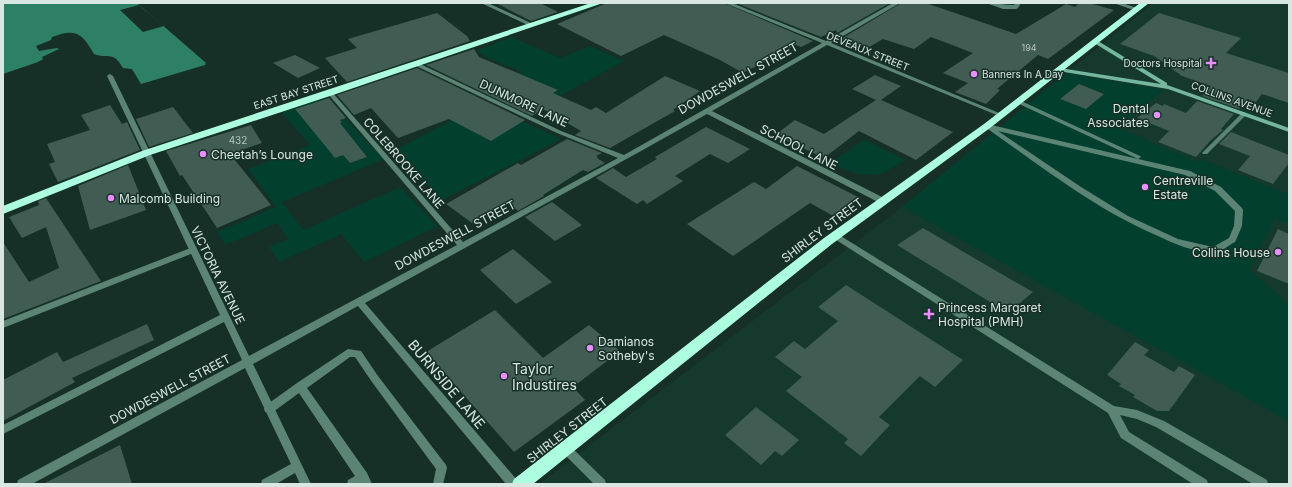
<svg xmlns="http://www.w3.org/2000/svg" width="1292" height="487" font-family="Inter,sans-serif">
	<style>
		.built { fill: #15392d }
		.green { fill: #023f2f }
		.water { fill: #2d7f66 }
		.pier { fill: #163027 }
		.building { fill: #415c52 }
		.lines { fill: none; stroke-linecap: round; stroke-linejoin: round }
		.lane { fill: #5c8475; fill-rule: evenodd }
		.street { fill: #5c8475; fill-rule: evenodd }
		.secondary { fill: #75b69f; fill-rule: evenodd }
		.highway { fill: #adfddf; fill-rule: evenodd }
		.poi-dot { fill: #e88eff; stroke: #163027; stroke-width: 1.5 }
		.labels { text-anchor: middle; dominant-baseline: central; stroke-width: 3; stroke-linejoin: round; paint-order: stroke }
		.far-number-label { font-size: 9px; fill: #b2c4bd }
		.far-street-label { font-size: 10px; fill: #d8e7e1; stroke: #163027 }
		.far-poi-label { font-size: 10px; fill: #d8e7e1; stroke: #163027; text-anchor: end }
		.number-label { font-size: 10px; fill: #b2c4bd }
		.street-label { font-size: 12px; fill: #d8e7e1; stroke: #163027 }
		.poi-label { font-size: 12px; fill: #d8e7e1; stroke: #163027; text-anchor: start }
		.near-poi-label { font-size: 14px; fill: #d8e7e1; stroke: #163027; text-anchor: start }
		.near-street-label { font-size: 14px; fill: #d8e7e1; stroke: #163027 }
	</style>
	<rect width="100%" height="100%" fill="#163027"/>
	<polygon class="built" points="1153,3 1289,3 1289,484 539,484 902,207"/>
	<g class="green">
		<polygon points="511,37 560,58 590,46 624,61 537,108 493,90 522,72 484,56 478,50"/>
		<polygon points="1066,73 1163,90 1118,128 1199,162 1202,159 1289,195 1289,224 1275,219 1249,270 1289,304 1289,421 902,207"/>
		<polygon points="325,98 384,159 282,202 303,230 400,187 438,226 364,262 341,234 279,262 269,247 288,239 277,223 225,245 217,232 276,207 248,169 310,145 281,112"/>
		<polygon points="483,103 561,139 442,200 394,151"/>
		<polygon points="864,140 906,160 879,175 857,174 830,163"/>
	</g>
	<path class="water" d="M3,3h134l69,60 -1,2 -64,19 -9,-15 -9,-1c-11,-18 -12,-8 -29,-14 -12,-21 -18,-26 -42,-17l-1,3 -15,6 3,5 18,-3 2,1 -17,8 1,2 -5,3 -35,12z"/>
	<polygon class="pier" points="139,5 164,26 143,32 120,10"/>
	<g class="building">
		<polygon points="496,3 540,3 558,12 531,21"/>
		<polygon points="607,3 724,3 813,41 801,47 796,45 743,73 720,60 664,35 621,56 557,24"/>
		<polygon points="736,3 890,3 837,33 836,30 821,37"/>
		<polygon points="901,3 926,3 1016,34 1066,4 1075,7 1079,3 1089,3 1114,10 1048,59 1038,55 997,89 1000,90 986,104 955,92 968,83 943,73 973,53 931,37 914,49 883,39 869,47 863,45 855,49 843,45 841,39"/>
		<polygon points="437,13 467,36 470,41 347,82 325,58 357,48 348,39"/>
		<polygon points="1159,13 1241,38 1226,53 1289,73 1289,103 1262,94 1256,102 1247,99 1239,109 1202,96 1211,86 1182,76 1154,56 1120,44"/>
		<polygon points="474,49 479,57 558,90 553,93 591,110 596,107 606,113 665,76 700,91 673,110 675,111 610,148 575,135 581,131 543,109 532,116 426,65"/>
		<polygon points="295,55 320,68 298,78 273,63"/>
		<polygon points="417,68 525,120 491,141 449,119 398,138 371,108 354,115 337,95"/>
		<polygon points="875,75 901,86 881,100 953,132 916,160 859,131 824,158 775,135 795,120 824,134 876,100 852,89"/>
		<polygon points="1079,84 1104,94 1086,109 1060,99"/>
		<polygon points="329,98 346,118 340,120 342,122 340,123 367,157 350,163 343,155 335,158 295,109"/>
		<polygon points="1197,101 1234,114 1221,129 1223,130 1210,141 1196,157 1158,142 1169,131 1137,118 1156,103 1163,106 1164,104 1186,113"/>
		<polygon points="110,105 122,124 127,122 140,150 58,182 49,164 55,162 47,144 90,130 81,115"/>
		<polygon points="173,107 193,133 149,147 136,119"/>
		<polygon points="251,125 262,143 230,154 271,205 217,228 182,175 180,176 166,151"/>
		<polygon points="706,127 750,149 728,163 710,154 675,176 683,181 647,204 643,200 637,204 596,178 613,168 626,177 657,159 655,157"/>
		<polygon points="1231,132 1289,155 1289,163 1273,184 1238,170 1250,156 1219,144"/>
		<polygon points="567,139 602,153 596,156 598,157 597,158 605,163 588,172 583,170 543,195 544,196 518,211 508,202 472,223 446,204 518,163 521,165"/>
		<polygon points="128,165 146,210 90,230 78,186"/>
		<polygon points="797,166 858,197 835,217 810,203 733,256 687,224 754,182 766,189"/>
		<polygon points="46,198 101,281 3,319 3,242 29,282 59,268 46,227 22,238 9,217 39,205 38,201"/>
		<polygon points="552,202 582,225 555,241 525,217"/>
		<polygon points="923,228 986,265 1033,292 1008,313 897,245"/>
		<polygon points="1278,229 1289,234 1289,284 1257,271"/>
		<polygon points="513,249 552,282 516,304 480,270"/>
		<polygon points="846,285 963,360 935,387 920,376 879,417 890,425 861,456 844,443 848,439 786,391 802,377 775,357 794,341 805,349 838,321 818,307"/>
		<polygon points="495,310 543,358 589,325 620,351 573,387 585,400 514,452 426,352"/>
		<polygon points="147,324 154,340 72,378 75,382 3,421 3,380 57,352 63,362"/>
		<polygon points="1135,342 1149,350 1144,355 1174,372 1179,366 1195,375 1169,411 1157,411 1133,397 1135,395 1119,386 1121,384 1107,375"/>
		<polygon points="756,407 799,440 782,456 775,451 761,465 725,435"/>
		<polygon points="120,445 132,484 43,484"/>
	</g>
	<g class="lines">
		<g class="lane">
			<polygon points="481,3 488,3 535,25 530,26"/>
			<path d="M986,3c10,0 19,2 28,2l1,-2h6l-3,5 -2,1h-13z"/>
			<polygon points="1019,100 1140,156 1141,157 1138,159 1136,158 1017,103 1016,102"/>
			<polygon points="1244,112 1246,113 1246,115 1207,154 1203,154 1202,153 1242,113"/>
			<path d="M987,124l203,47 31,16 21,21 1,2 -1,16 -6,14 -1,2c-6,3 -15,11 -22,11 -19,-1 -38,-9 -55,-17 -63,-27 -117,-70 -173,-109l-1,-1zM998,131l187,44 30,16 20,20 -1,15 -5,12 -16,9 -35,-8 -50,-23 -47,-29z"/>
			<polygon points="836,233 1114,406 1137,410 1164,421 1267,480 1268,484 1253,484 1156,427 1137,419 1120,415 1129,432 1207,480 1208,484 1193,484 1121,438 1108,413 833,238 832,236 833,234"/>
			<polygon points="193,247 196,248 197,250 196,252 3,328 3,321"/>
			<polygon points="348,349 361,351 378,376 446,465 447,468 443,484 433,484 436,469 372,382 355,357 350,357 307,388 367,473 372,484 347,484 348,480 355,476 299,393 273,412 269,413 265,412 264,409 265,406 297,383"/>
			<polygon points="565,443 569,445 605,480 606,484 594,484 561,451 560,448 561,445"/>
		</g>
		<g class="street">
			<polygon points="725,3 732,3 826,41 893,3 900,3 831,43 1004,115 1001,117 999,116 827,45 712,111 886,199 887,201 886,203 880,203 707,114 641,151 365,303 517,480 518,484 506,484 358,306 253,364 311,484 300,484 295,473 276,484 261,484 262,480 291,464 245,368 32,484 17,484 18,480 242,360 224,322 3,434 3,425 220,315 107,76 108,75 110,74 113,76 249,356 457,245 328,94 328,92 332,92 463,242 618,158 557,133 414,65 414,63 418,63 561,131 624,155 822,43"/>
			<polygon points="1113,3 1122,3 1140,9 1137,11"/>
		</g>
		<polygon class="secondary" points="1094,41 1098,41 1167,83 1167,85 1289,128 1289,132 1168,89 1058,71 1058,69 1060,68 1161,84 1094,43"/>
		<g class="highway">
			<polygon points="591,3 603,3 333,95 150,155 3,214 3,206 142,151"/>
			<polygon points="1140,3 1149,3 990,128 832,244 533,484 512,484 514,479 824,238 984,124"/>
		</g>
	</g>
	<g class="poi-dot">
		<path d="M1209 57h4v4h4v4h-4v4h-4v-4h-4v-4h4z"/>
		<circle cx="974" cy="74" r="4"/>
		<circle cx="1157" cy="115" r="4"/>
		<circle cx="203" cy="154" r="4"/>
		<circle cx="1145" cy="187" r="4"/>
		<circle cx="111" cy="198" r="4"/>
		<circle cx="1278" cy="252" r="4"/>
		<path d="M927 308h4v4h4v4h-4v4h-4v-4h-4v-4h4z"/>
		<circle cx="590" cy="348" r="4"/>
		<circle cx="504" cy="376" r="4"/>
	</g>
	<g class="labels">
		<g class="far-number-label">
			<text x="1029" y="47">194</text>
		</g>
		<g class="far-street-label">
			<text transform="translate(868 51) rotate(22)">DEVEAUX STREET</text>
			<text transform="translate(296 92) rotate(-18)">EAST BAY STREET</text>
			<text transform="translate(1232 99) rotate(20)">COLLINS AVENUE</text>
		</g>
		<g class="far-poi-label">
			<text x="1202" y="63">Doctors Hospital</text>
			<text x="982" y="74" text-anchor="start">Banners In A Day</text>
		</g>
		<g class="number-label">
			<text x="238" y="140">432</text>
		</g>
		<g class="street-label">
			<text transform="translate(738 78) rotate(-29)">DOWDESWELL STREET</text>
			<text transform="translate(524 103) rotate(25)">DUNMORE LANE</text>
			<text transform="translate(799 147) rotate(27)">SCHOOL LANE</text>
			<text transform="translate(404 163) rotate(49)">COLEBROOKE LANE</text>
			<text transform="translate(822 230) rotate(-37)">SHIRLEY STREET</text>
			<text transform="translate(455 235) rotate(-28)">DOWDESWELL STREET</text>
			<text transform="translate(218 275) rotate(64)">VICTORIA AVENUE</text>
			<text transform="translate(170 389) rotate(-28)">DOWDESWELL STREET</text>
			<text transform="translate(567 430) rotate(-38)">SHIRLEY STREET</text>
		</g>
		<g class="poi-label">
			<text x="1149" y="108" text-anchor="end">Dental<tspan x="1149" dy="14">Associates</tspan></text>
			<text x="211" y="154">Cheetah’s Lounge</text>
			<text x="1153" y="180">Centreville<tspan x="1153" dy="14">Estate</tspan></text>
			<text x="119" y="198">Malcomb Building</text>
			<text x="1270" y="252" text-anchor="end">Collins House</text>
			<text x="938" y="307">Princess Margaret<tspan x="938" dy="14">Hospital (PMH)</tspan></text>
			<text x="598" y="341">Damianos<tspan x="598" dy="14">Sotheby's</tspan></text>
		</g>
		<g class="near-poi-label">
			<text x="512" y="368">Taylor<tspan x="512" dy="16">Industires</tspan></text>
		</g>
		<g class="near-street-label">
			<text transform="translate(447 384) rotate(50)">BURNSIDE LANE</text>
		</g>
	</g>
	<rect width="1292" height="487" fill="none" stroke="#d8e7e1" stroke-width="8"/>
</svg>
